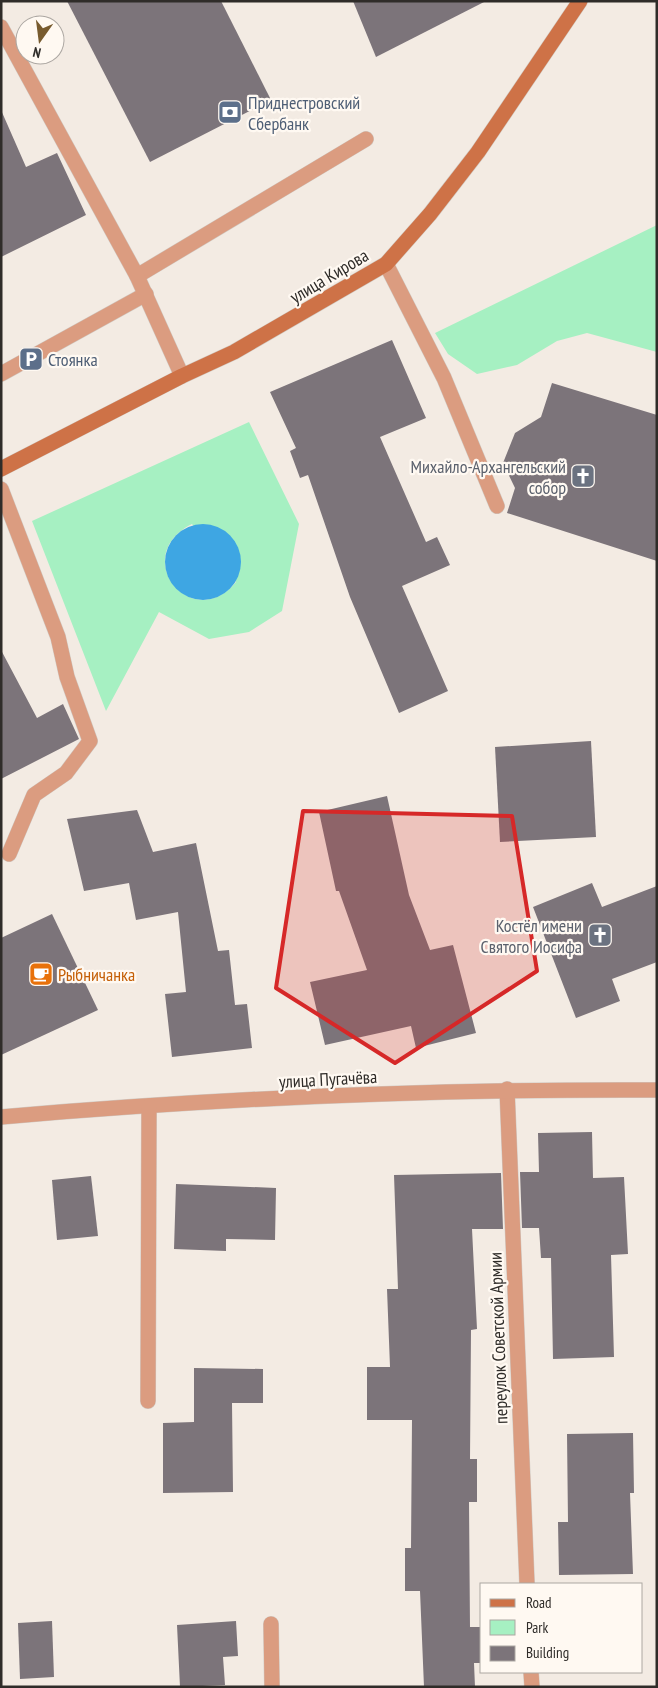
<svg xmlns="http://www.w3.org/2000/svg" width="658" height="1688" font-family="'PT Sans Narrow',sans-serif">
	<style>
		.green { fill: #a6f0c2; fill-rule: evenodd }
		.water { fill: #3ea6e3 }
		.building { fill: #7c747a }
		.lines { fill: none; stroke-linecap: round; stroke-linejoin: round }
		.service-casing { stroke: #d0c9c2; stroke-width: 16 }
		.minor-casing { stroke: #d0c9c2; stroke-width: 16 }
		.secondary-casing { stroke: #d0c9c2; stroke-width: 16 }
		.service { stroke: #db9c80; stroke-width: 15 }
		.minor { stroke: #db9c80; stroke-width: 15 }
		.secondary { stroke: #ce7247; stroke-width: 15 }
		.marked { fill: #d62828; fill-opacity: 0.2; stroke: #d62828; stroke-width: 4; stroke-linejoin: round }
		.labels { text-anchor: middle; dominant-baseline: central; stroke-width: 4.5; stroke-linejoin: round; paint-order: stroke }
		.service-label { font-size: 18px; fill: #4e5e75; stroke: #fff9f2; text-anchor: start }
		.street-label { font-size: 18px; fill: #2f2c29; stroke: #fff9f2 }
		.worship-label { font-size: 18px; fill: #5b616d; stroke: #fff9f2; text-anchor: end }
		.food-label { font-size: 18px; fill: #c56008; stroke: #fff9f2; text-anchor: start }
	</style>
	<rect width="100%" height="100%" fill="#f3ebe3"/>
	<g class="green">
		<polygon points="657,225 657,352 587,333 557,341 517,365 477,374 448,354 435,333"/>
		<path d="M249,422l50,102 -17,87 -33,21 -40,7 -50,-27 -53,99 -74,-190zM192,524l44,58c-44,53 -108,-26 -44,-58z"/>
	</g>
	<circle class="water" cx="203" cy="562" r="38"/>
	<g class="building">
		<polygon points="67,1 221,1 271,100 150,162"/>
		<polygon points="353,1 486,1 376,57"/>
		<polygon points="1,110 26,167 57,153 86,215 1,257"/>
		<polygon points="392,340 426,418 380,437 426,542 437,537 450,565 402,586 448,691 399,713 350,597 308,475 300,478 290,451 296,448 270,392"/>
		<polygon points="552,383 657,415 657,561 507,513 515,488 503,463 515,433 541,417"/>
		<polygon points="1,650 37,718 63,704 79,739 1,779"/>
		<polygon points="591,741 596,837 500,842 495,747"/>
		<polygon points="387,796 409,895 430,950 453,945 476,1033 416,1048 411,1026 325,1045 310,982 367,970 339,891 336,891 319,812"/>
		<polygon points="137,810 153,852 196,843 218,951 229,950 235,1005 247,1004 252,1048 172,1057 165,994 186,992 178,912 136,920 129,883 84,891 67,819"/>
		<polygon points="592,883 602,907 657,886 657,962 612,979 620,1001 576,1018 533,907"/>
		<polygon points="52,914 98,1010 1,1055 1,938"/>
		<polygon points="592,1132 593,1178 624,1177 628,1254 611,1255 614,1357 553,1359 551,1258 541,1258 539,1228 522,1228 520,1172 539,1172 538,1133"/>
		<polygon points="501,1173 503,1229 472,1229 477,1329 471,1330 470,1459 477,1459 477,1502 469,1502 470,1627 482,1627 482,1663 474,1663 475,1687 424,1687 420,1591 405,1591 405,1548 411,1548 412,1420 367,1420 367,1367 390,1367 387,1289 398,1289 394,1175"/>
		<polygon points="91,1176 98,1236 57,1240 52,1180"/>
		<polygon points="176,1184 276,1188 275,1240 226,1239 226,1251 174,1249"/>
		<polygon points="194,1368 263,1369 263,1403 232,1403 233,1492 163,1493 163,1423 194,1422"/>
		<polygon points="633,1433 634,1493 630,1493 633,1574 559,1575 558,1522 568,1522 567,1434"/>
		<polygon points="52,1621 54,1677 20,1679 18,1623"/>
		<polygon points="236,1621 238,1656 223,1657 225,1685 180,1687 177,1625"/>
	</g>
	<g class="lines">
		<g class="service-casing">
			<g id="service">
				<polyline points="386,264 444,378 497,506"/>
				<polyline points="137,276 366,139"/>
				<polyline points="1,374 146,294"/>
				<polyline points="1,489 58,637 67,677 90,741 66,773 34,795 9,854"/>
			</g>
		</g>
		<g class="minor-casing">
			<g id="minor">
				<polyline points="1,27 137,276 182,376"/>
				<polyline points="507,1089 527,1584"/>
				<path d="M1,1117c218,-19 437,-28 656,-27"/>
				<polyline points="148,1401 149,1106"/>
				<polyline points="271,1624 272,1687"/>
				<polyline points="531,1672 532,1687"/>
			</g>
		</g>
		<g class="secondary-casing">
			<polyline id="secondary" points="1,469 182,376 234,352 386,264 430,214 478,152 580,1"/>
		</g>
		<use href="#service" class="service"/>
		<use href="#minor" class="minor"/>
		<use href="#secondary" class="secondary"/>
	</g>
	<path class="marked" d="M303,811l209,5 25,155 -142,92 -119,-75z"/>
	<defs>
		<g id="bank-square" transform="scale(1.25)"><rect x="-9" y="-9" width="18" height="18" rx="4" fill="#5c6f8a" stroke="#fff9f2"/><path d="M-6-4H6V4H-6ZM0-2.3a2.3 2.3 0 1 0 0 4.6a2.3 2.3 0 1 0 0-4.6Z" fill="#fff"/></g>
		<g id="parking-square" transform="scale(1.25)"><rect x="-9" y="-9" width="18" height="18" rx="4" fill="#5c6f8a" stroke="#fff9f2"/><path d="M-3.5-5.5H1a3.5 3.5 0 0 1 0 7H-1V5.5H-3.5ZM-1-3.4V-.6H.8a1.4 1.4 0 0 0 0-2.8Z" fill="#fff"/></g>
		<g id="church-square" transform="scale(1.25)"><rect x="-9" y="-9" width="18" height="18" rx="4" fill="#6b7280" stroke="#fff9f2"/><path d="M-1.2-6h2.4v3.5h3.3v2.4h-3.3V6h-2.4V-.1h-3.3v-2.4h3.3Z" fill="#fff"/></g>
		<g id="cafe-square" transform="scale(1.25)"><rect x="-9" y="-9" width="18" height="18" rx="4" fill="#e8710a" stroke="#fff9f2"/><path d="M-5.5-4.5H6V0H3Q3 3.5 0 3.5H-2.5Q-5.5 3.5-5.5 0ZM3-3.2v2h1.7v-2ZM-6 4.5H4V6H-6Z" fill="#fff"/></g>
	</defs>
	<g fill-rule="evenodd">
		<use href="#bank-square" x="230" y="112"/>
		<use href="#parking-square" x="31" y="359"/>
		<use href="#church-square" x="583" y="476"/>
		<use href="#church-square" x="600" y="935"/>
		<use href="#cafe-square" x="41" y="974"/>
	</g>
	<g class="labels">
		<g class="service-label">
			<text x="248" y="102">Приднестровский<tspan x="248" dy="21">Сбербанк</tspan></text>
			<text x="48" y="359">Стоянка</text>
		</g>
		<g class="street-label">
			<text transform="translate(329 276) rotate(-31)">улица Кирова</text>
			<text transform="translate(328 1079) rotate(-3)">улица Пугачёва</text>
			<text transform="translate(498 1338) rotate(-92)">переулок Советской Армии</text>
		</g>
		<g class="worship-label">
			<text x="566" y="466">Михайло-Архангельский<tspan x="566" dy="21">собор</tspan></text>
			<text x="582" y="925">Костёл имени<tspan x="582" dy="21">Святого Иосифа</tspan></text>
		</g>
		<g class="food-label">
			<text x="58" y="974">Рыбничанка</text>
		</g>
	</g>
	<rect width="658" height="1688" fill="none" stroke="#2f2c29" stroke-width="5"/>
	<rect x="480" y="1583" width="162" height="90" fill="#fff9f2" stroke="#aca7a2"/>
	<rect x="490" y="1599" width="25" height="8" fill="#ce7247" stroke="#aca7a2"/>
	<text x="526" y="1608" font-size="15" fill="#2f2c29">Road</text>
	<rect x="490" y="1620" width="25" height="15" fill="#a6f0c2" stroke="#aca7a2"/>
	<text x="526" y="1633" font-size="15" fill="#2f2c29">Park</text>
	<rect x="490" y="1646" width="25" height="15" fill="#7c747a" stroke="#aca7a2"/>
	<text x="526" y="1658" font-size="15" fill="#2f2c29">Building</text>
	<g transform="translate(40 40) rotate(194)"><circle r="24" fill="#fff9f2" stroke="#aca7a2"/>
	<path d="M0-4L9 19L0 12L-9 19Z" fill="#785b2e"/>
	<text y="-8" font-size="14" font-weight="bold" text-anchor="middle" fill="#2f2c29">N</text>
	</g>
</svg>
